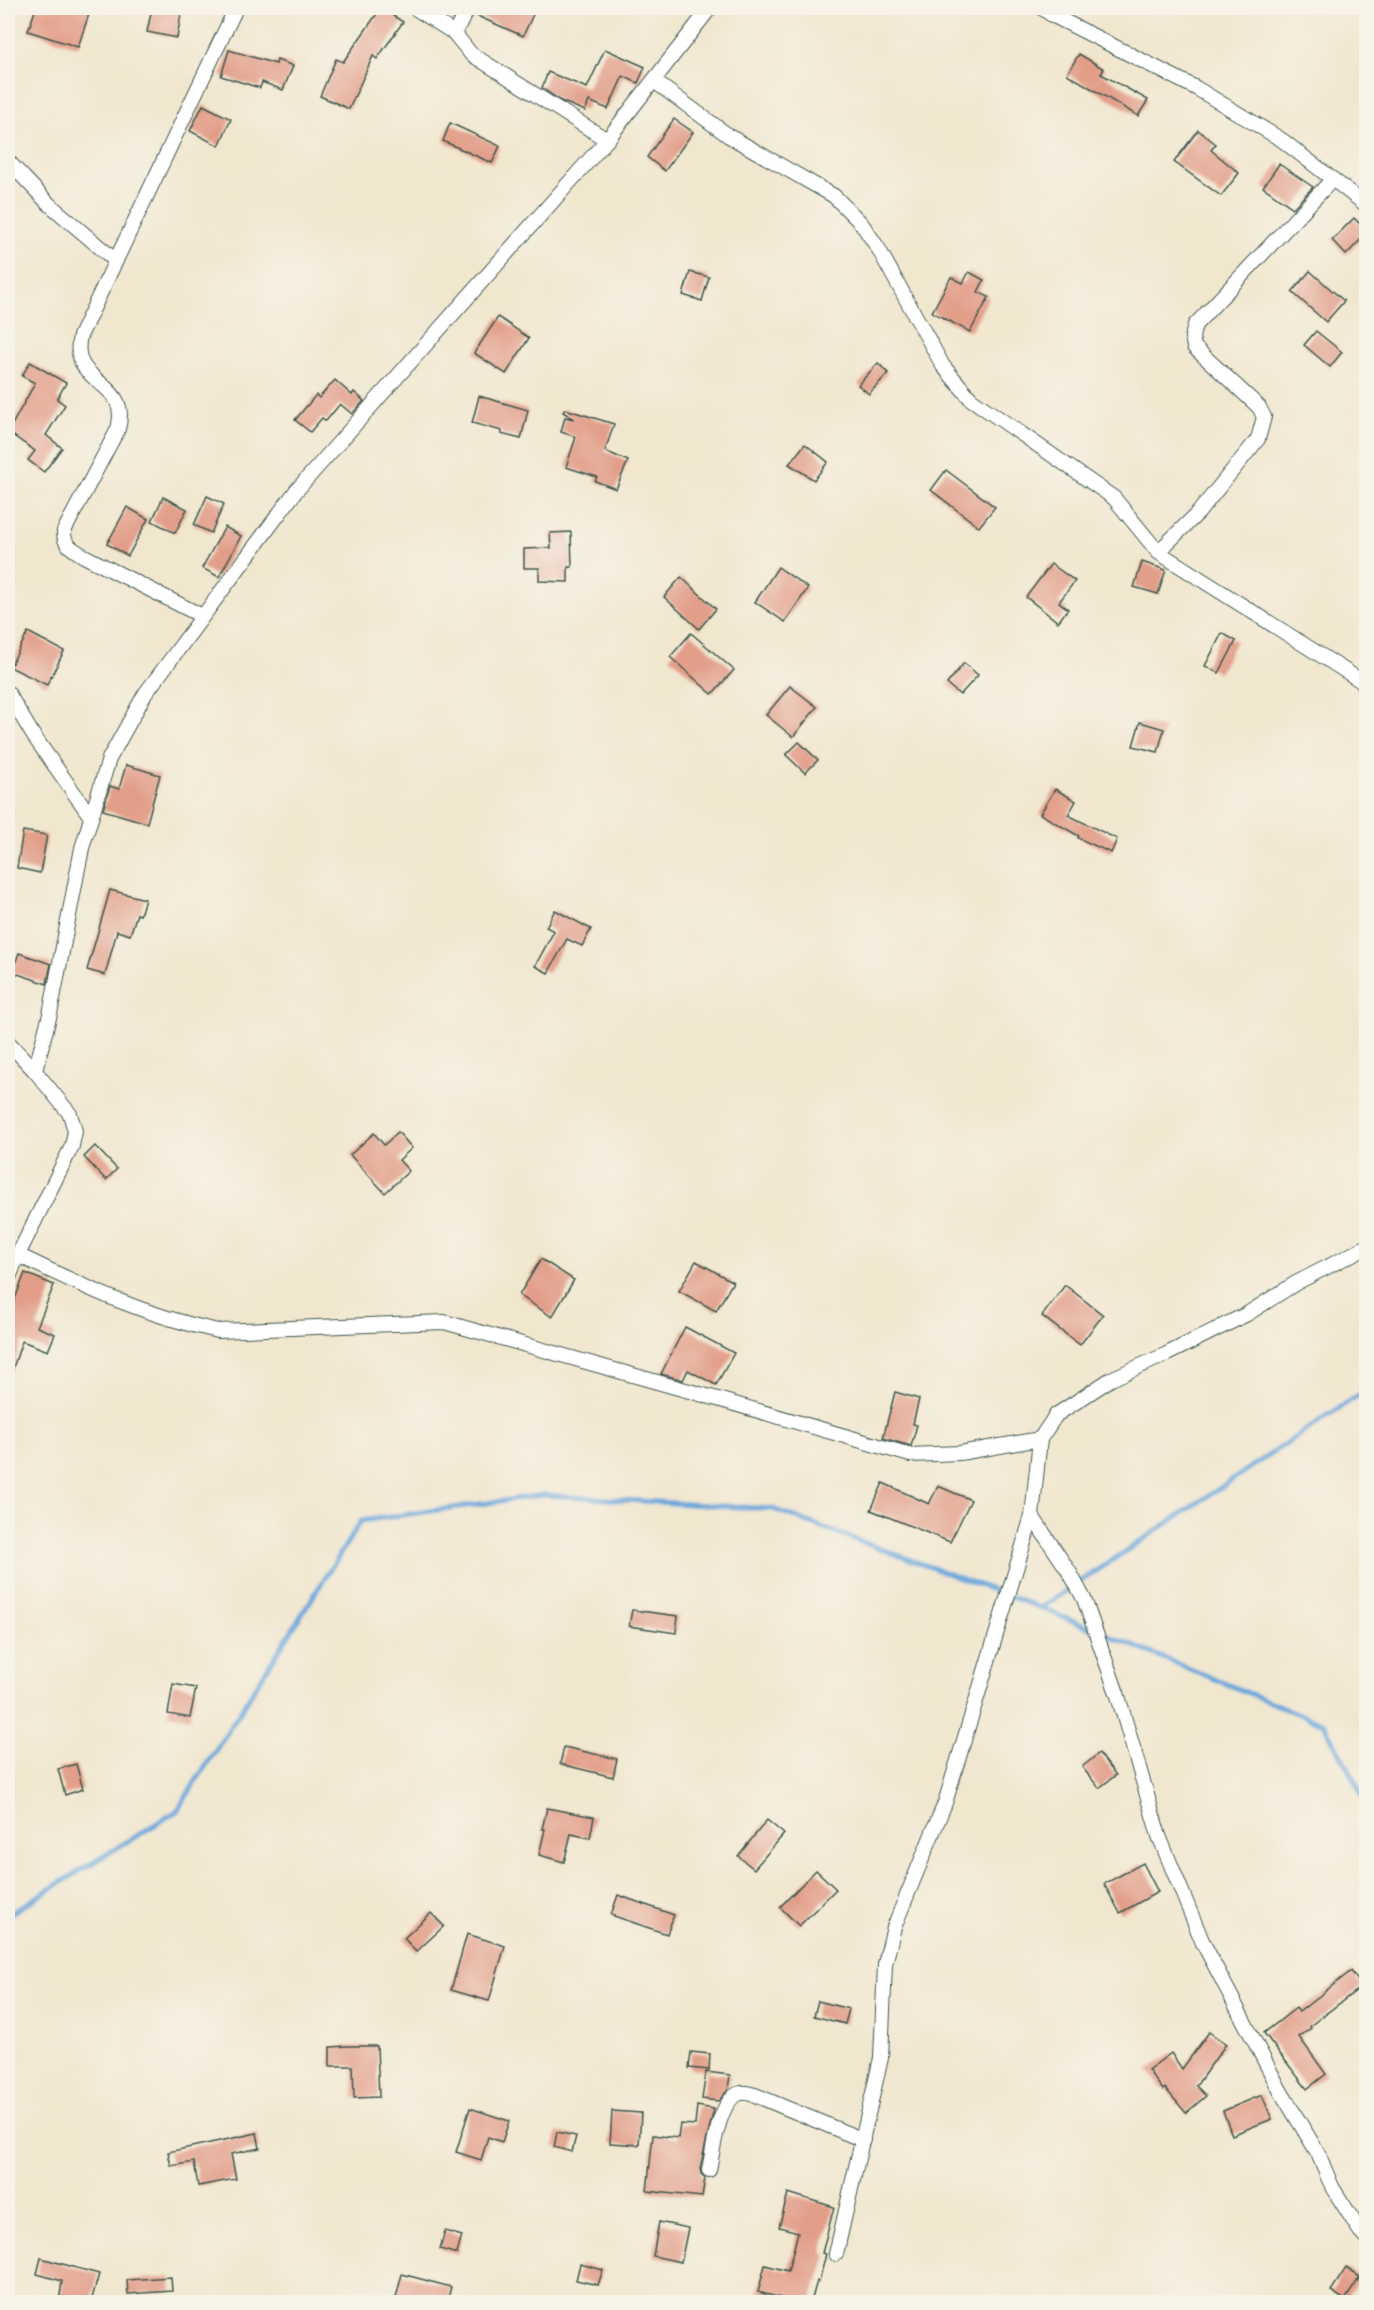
<svg xmlns="http://www.w3.org/2000/svg" width="1374" height="2310" font-family="'IM FELL English',serif">
	<style>
		.lines { fill: none; stroke-linecap: round; stroke-linejoin: round }
		.stream { stroke: #6ba6db; stroke-width: 5 }
		.building { fill: #e29e89 }
		.minor-casing { stroke: #3e564b; stroke-width: 16 }
		.minor { stroke: #fff; stroke-width: 14 }
	</style>
	<rect width="100%" height="100%" fill="#f7f3e8"/>
	<filter id="ink" filterUnits="userSpaceOnUse"><feTurbulence type="fractalNoise" baseFrequency=".0167" numOctaves="2"/><feDisplacementMap in="SourceGraphic" scale="12" xChannelSelector="R" yChannelSelector="G"/><feConvolveMatrix kernelMatrix="1 2 1 2 8 2 1 2 1" color-interpolation-filters="sRGB"/></filter>
	<filter id="wash" filterUnits="userSpaceOnUse"><feTurbulence type="fractalNoise" baseFrequency=".008" numOctaves="4" result="noise"/><feDisplacementMap in="SourceGraphic" scale="24" xChannelSelector="R" yChannelSelector="G"/><feGaussianBlur stdDeviation="1.35" result="paint"/><feColorMatrix in="noise" values="0 0 0 0 0 0 0 0 0 0 0 0 0 0 0 0 0 1.4 0 .05"/><feComposite in="paint" operator="in"/></filter>
	<g filter="url(#wash)">
		<rect width="100%" height="100%" fill="#f1e7cf"/>
		<g class="lines">
			<g class="stream">
				<polyline points="1041,1608 1366,1390"/>
				<polyline points="8,1915 177,1811 361,1521 542,1495 773,1509 1041,1608 1324,1724 1366,1802"/>
			</g>
		</g>
		<g id="blocks">
			<g class="building">
				<polygon points="36,8 91,8 78,47 28,31"/>
				<polygon points="152,8 182,8 177,38 147,32"/>
				<polygon points="381,8 403,22 377,59 373,56 349,109 320,96 336,59 343,62"/>
				<polygon points="478,8 536,8 523,36 475,15"/>
				<polygon points="605,49 645,67 638,83 623,76 608,109 589,101 585,111 561,101 542,88 548,72 587,88"/>
				<polygon points="229,50 276,64 277,60 293,66 283,90 262,82 260,88 221,76"/>
				<polygon points="1079,54 1104,69 1101,74 1148,100 1138,116 1067,74"/>
				<polygon points="203,105 231,119 219,146 190,131"/>
				<polygon points="674,119 693,132 665,171 647,157"/>
				<polygon points="450,123 500,146 492,163 443,141"/>
				<polygon points="1198,130 1216,144 1211,150 1239,173 1221,196 1174,162"/>
				<polygon points="1279,164 1313,187 1293,208 1263,187"/>
				<polygon points="1354,218 1366,230 1366,234 1346,255 1332,240"/>
				<polygon points="1310,271 1344,301 1326,322 1292,292"/>
				<polygon points="690,272 709,277 702,301 683,295"/>
				<polygon points="969,272 984,280 978,292 989,297 970,332 932,312 951,277 963,283"/>
				<polygon points="498,317 529,338 506,374 474,353"/>
				<polygon points="1316,331 1342,352 1330,367 1304,345"/>
				<polygon points="30,362 66,383 57,399 65,405 46,435 62,448 44,472 28,460 35,451 8,432 35,383 22,376"/>
				<polygon points="878,363 888,373 869,394 858,385"/>
				<polygon points="335,380 352,395 354,392 364,401 352,414 340,404 326,421 322,418 310,432 295,420 316,395 319,398"/>
				<polygon points="479,396 528,410 521,439 501,434 502,431 472,423"/>
				<polygon points="565,409 614,424 605,451 628,461 616,489 595,481 597,477 566,467 576,437 561,432 565,417 574,419 563,412"/>
				<polygon points="805,444 828,462 814,480 789,464"/>
				<polygon points="946,470 995,507 979,527 931,490"/>
				<polygon points="207,496 224,504 211,533 194,525"/>
				<polygon points="163,497 187,509 175,533 152,521"/>
				<polygon points="127,507 148,519 128,556 107,544"/>
				<polygon points="225,527 241,536 219,577 202,568"/>
				<polygon points="571,532 572,567 568,567 568,582 539,581 539,568 524,568 524,549 551,548 550,533"/>
				<polygon points="1142,562 1166,570 1158,594 1134,587"/>
				<polygon points="1051,564 1075,581 1059,602 1068,609 1058,622 1026,597"/>
				<polygon points="778,567 808,588 785,622 755,602"/>
				<polygon points="681,577 716,609 699,629 664,597"/>
				<polygon points="28,632 64,651 47,685 10,667"/>
				<polygon points="691,633 734,670 712,694 670,657"/>
				<polygon points="1222,633 1236,641 1219,673 1205,666"/>
				<polygon points="964,663 978,675 960,695 947,684"/>
				<polygon points="790,686 817,707 793,737 766,715"/>
				<polygon points="1140,722 1164,729 1158,752 1133,746"/>
				<polygon points="799,742 818,760 805,773 786,755"/>
				<polygon points="126,765 160,775 147,823 103,810 110,786 119,789"/>
				<polygon points="1055,789 1076,801 1068,815 1117,839 1111,853 1078,838 1079,836 1040,814"/>
				<polygon points="23,831 47,835 40,873 17,868"/>
				<polygon points="110,890 145,899 140,915 137,914 130,935 117,931 105,975 87,970"/>
				<polygon points="555,910 591,929 582,946 567,939 548,973 535,966 554,931 546,927"/>
				<polygon points="19,953 51,964 47,984 12,972"/>
				<polygon points="398,1132 412,1148 399,1160 409,1171 385,1193 350,1155 374,1133 384,1145"/>
				<polygon points="95,1146 117,1169 106,1180 84,1157"/>
				<polygon points="541,1259 574,1280 552,1317 519,1295"/>
				<polygon points="696,1261 733,1282 716,1311 679,1291"/>
				<polygon points="25,1273 54,1285 37,1327 55,1334 48,1351 22,1341 10,1377 8,1377 8,1317"/>
				<polygon points="1065,1285 1103,1315 1080,1345 1042,1316"/>
				<polygon points="685,1327 734,1353 716,1385 688,1370 683,1380 661,1374"/>
				<polygon points="895,1392 919,1399 913,1424 917,1425 911,1446 883,1438"/>
				<polygon points="883,1483 929,1504 938,1486 971,1500 950,1542 871,1510"/>
				<polygon points="632,1610 678,1616 676,1633 629,1626"/>
				<polygon points="173,1684 196,1688 190,1718 168,1714"/>
				<polygon points="564,1747 617,1759 613,1777 560,1764"/>
				<polygon points="1099,1753 1116,1775 1099,1788 1082,1767"/>
				<polygon points="76,1764 83,1789 65,1795 58,1769"/>
				<polygon points="547,1808 594,1817 590,1838 571,1834 564,1862 539,1855 545,1829 542,1829"/>
				<polygon points="767,1820 784,1834 754,1869 738,1856"/>
				<polygon points="1143,1863 1158,1892 1120,1913 1104,1884"/>
				<polygon points="816,1870 836,1889 799,1926 780,1907"/>
				<polygon points="618,1895 674,1915 667,1934 611,1915"/>
				<polygon points="431,1913 444,1926 416,1952 404,1938"/>
				<polygon points="467,1934 505,1946 489,2001 451,1990"/>
				<polygon points="1351,1971 1362,1986 1310,2026 1311,2028 1299,2037 1326,2074 1307,2089 1264,2033 1296,2008 1299,2012"/>
				<polygon points="818,2001 849,2009 845,2024 814,2016"/>
				<polygon points="1209,2032 1226,2044 1196,2086 1206,2096 1186,2113 1165,2088 1163,2090 1148,2070 1171,2053 1182,2069"/>
				<polygon points="349,2046 377,2046 379,2097 354,2098 353,2066 330,2066 330,2047"/>
				<polygon points="691,2052 710,2054 709,2070 689,2068"/>
				<polygon points="706,2072 730,2075 728,2090 719,2101 702,2099"/>
				<polygon points="1262,2095 1272,2119 1232,2135 1223,2111"/>
				<polygon points="697,2106 714,2109 700,2168 701,2174 705,2178 702,2197 647,2191 653,2135 678,2138 680,2124 695,2125"/>
				<polygon points="470,2108 509,2121 502,2142 488,2137 481,2160 456,2152"/>
				<polygon points="612,2111 641,2113 639,2145 610,2143"/>
				<polygon points="557,2132 576,2136 572,2152 554,2147"/>
				<polygon points="257,2133 260,2148 231,2154 236,2179 198,2186 194,2162 171,2166 168,2152"/>
				<polygon points="788,2193 834,2207 822,2253 826,2254 819,2282 817,2281 811,2302 787,2302 788,2300 758,2292 765,2265 788,2271 798,2232 779,2227"/>
				<polygon points="659,2222 688,2228 681,2262 653,2256"/>
				<polygon points="445,2231 462,2236 457,2254 440,2249"/>
				<polygon points="41,2258 99,2274 91,2302 59,2302 62,2281 37,2274"/>
				<polygon points="580,2264 603,2270 598,2285 576,2280"/>
				<polygon points="1346,2268 1360,2277 1345,2300 1331,2291"/>
				<polygon points="402,2274 451,2287 447,2302 395,2302"/>
				<polygon points="171,2277 172,2291 128,2294 127,2280"/>
			</g>
		</g>
	</g>
	<g filter="url(#ink)">
		<use href="#blocks" fill-opacity="0" stroke="#3e564b" stroke-width="1.5"/>
		<g class="lines">
			<g class="minor-casing">
				<g id="minor">
					<polyline points="415,8 454,33 471,54 607,140"/>
					<path d="M710,8l-103,132 -311,351 -151,203 -36,65 -27,89 -32,166 -15,57 35,43 5,17 -3,15 -54,109c68,33 125,60 200,76l226,-9 270,76 196,57 50,-2 80,-14"/>
					<polyline points="1042,8 1052,15 1196,88 1282,140 1366,205"/>
					<polyline points="454,33 469,8"/>
					<polyline points="654,81 729,136 834,196 861,223 878,248 943,366 971,399 1114,498 1158,552 1198,513 1258,439 1264,417 1259,407 1194,347 1192,337 1195,325 1332,180"/>
					<polyline points="8,161 49,204 116,261"/>
					<polyline points="1158,552 1366,684"/>
					<path d="M202,616l-118,-60c-11,-7 -21,-11 -20,-25l54,-102c14,-51 -50,-42 -38,-93l156,-328"/>
					<polyline points="8,693 33,735 91,817"/>
					<polyline points="8,1042 35,1071"/>
					<polyline points="1366,1247 1296,1283 1247,1314 1167,1354 1111,1379 1056,1415 1040,1439 1032,1516 1070,1573 1084,1599 1118,1696 1159,1836 1203,1943 1281,2092 1318,2153 1332,2187 1360,2231 1366,2236"/>
					<polyline points="8,1280 18,1255"/>
					<path d="M709,2170c4,-19 10,-73 32,-77 4,-1 10,1 14,2l108,45"/>
					<polyline points="836,2254 881,2058 885,1964 894,1927 945,1803 1032,1516"/>
				</g>
			</g>
			<use href="#minor" class="minor"/>
		</g>
	</g>
	<rect width="1374" height="2310" fill="none" stroke="#f7f3e8" stroke-width="30"/>
</svg>
